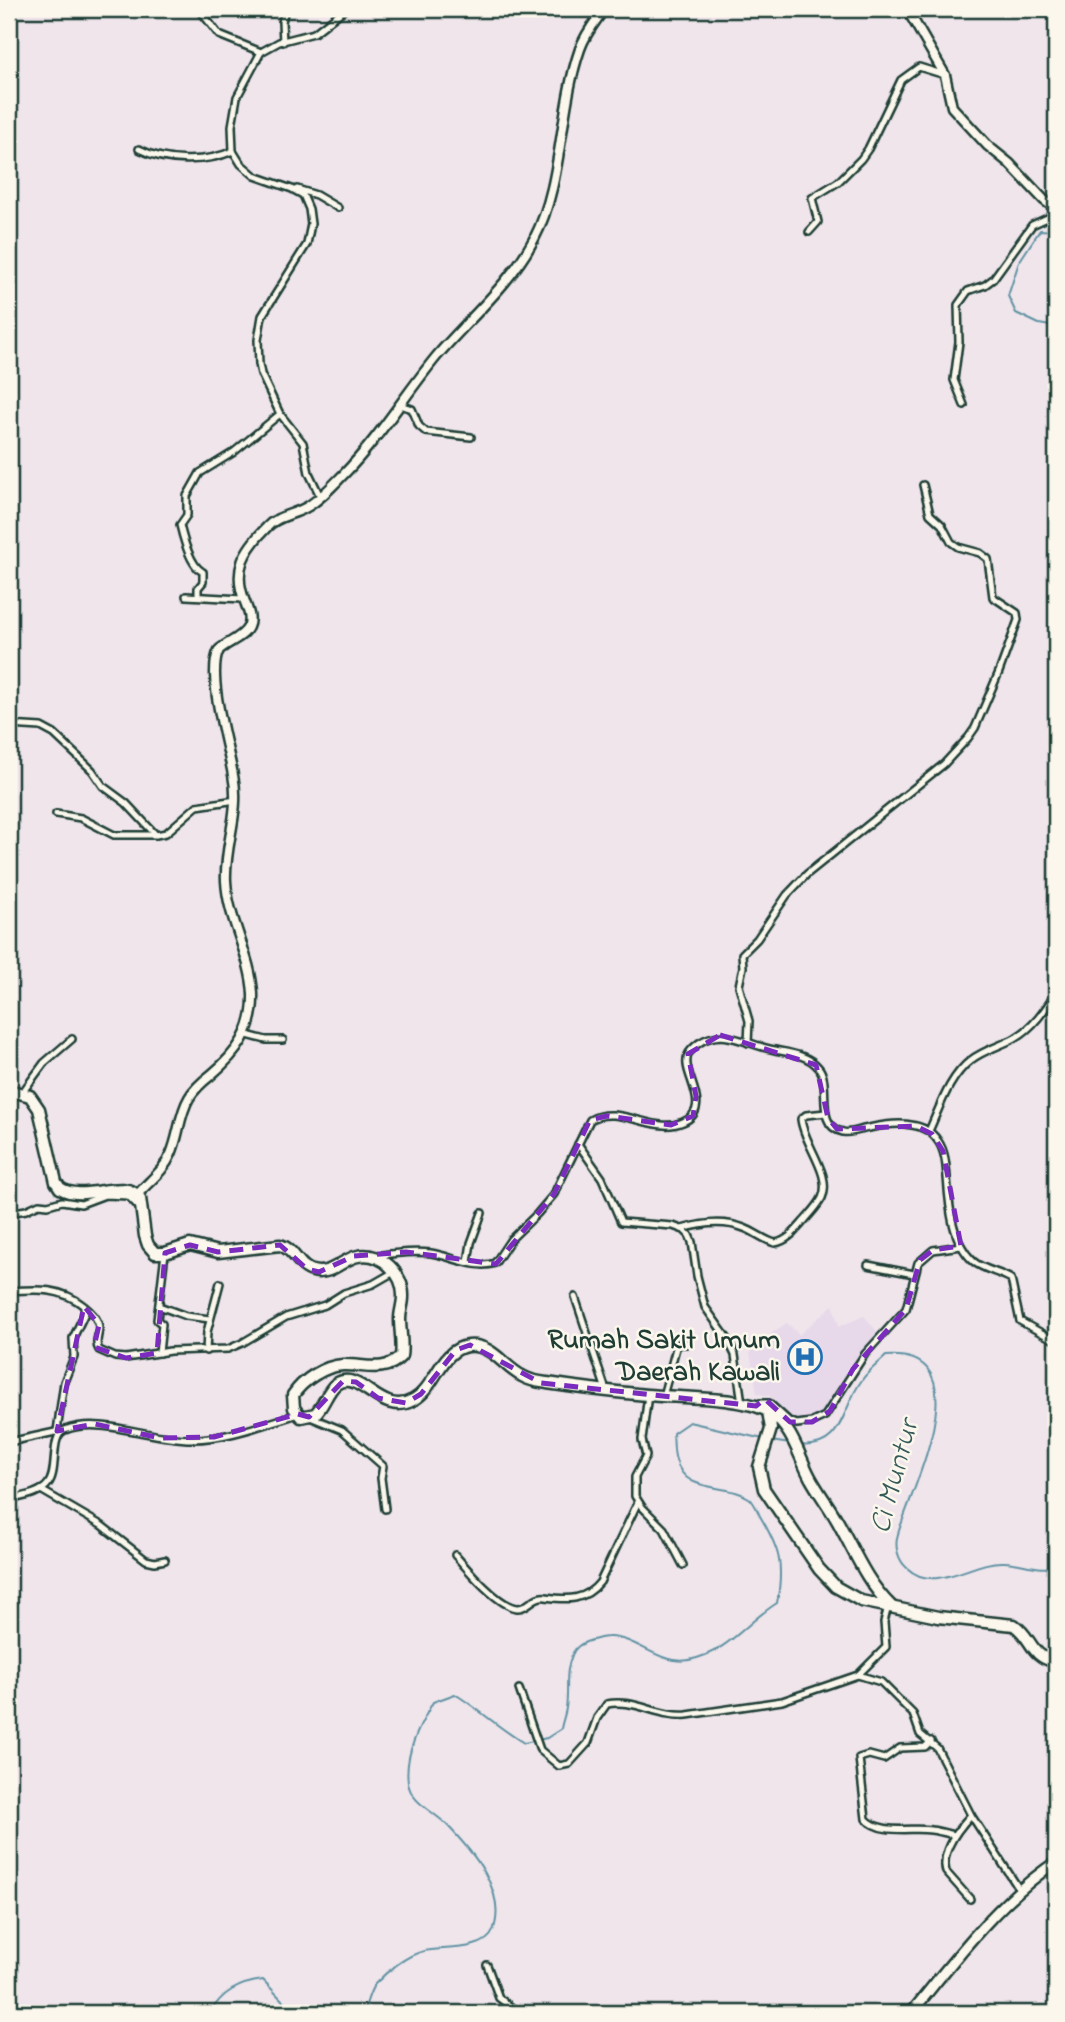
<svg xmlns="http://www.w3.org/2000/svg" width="1065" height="2022" font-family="'Indie Flower',sans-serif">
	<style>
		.built { fill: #e7d8ea }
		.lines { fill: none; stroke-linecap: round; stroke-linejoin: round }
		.stream { stroke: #6293a4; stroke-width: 2 }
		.minor-casing { stroke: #1f3d34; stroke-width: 10 }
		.secondary-casing { stroke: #1f3d34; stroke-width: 13 }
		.primary-casing { stroke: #1f3d34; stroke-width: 14 }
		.trunk-casing { stroke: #1f3d34; stroke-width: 15 }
		.minor { stroke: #fbf7ec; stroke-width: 5 }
		.secondary { stroke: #fbf7ec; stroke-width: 8 }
		.primary { stroke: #fbf7ec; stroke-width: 9 }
		.trunk { stroke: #fbf7ec; stroke-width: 10 }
		.marked { fill: none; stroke: #7b2cbf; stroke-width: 5; stroke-dasharray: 14 9; stroke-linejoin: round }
		.labels { text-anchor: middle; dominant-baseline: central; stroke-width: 5; stroke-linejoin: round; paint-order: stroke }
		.poi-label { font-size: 28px; font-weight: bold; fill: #1f3d34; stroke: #fbf7ec; text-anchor: end }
		.water-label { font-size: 30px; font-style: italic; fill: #355a59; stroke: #fbf7ec }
	</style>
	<rect width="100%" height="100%" fill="#efe5eb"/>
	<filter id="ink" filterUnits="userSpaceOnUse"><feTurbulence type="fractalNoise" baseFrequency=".0143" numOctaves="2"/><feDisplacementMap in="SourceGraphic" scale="14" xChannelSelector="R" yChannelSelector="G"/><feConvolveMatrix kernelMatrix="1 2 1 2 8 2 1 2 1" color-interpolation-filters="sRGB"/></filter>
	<g filter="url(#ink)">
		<polygon class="built" points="833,1305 839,1327 864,1316 878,1333 850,1370 825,1413 818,1418 801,1422 790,1420 770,1396 757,1393 749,1345 761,1337 763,1339 787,1323 799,1335"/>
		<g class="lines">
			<g class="stream">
				<polyline points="1056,231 1040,230 1019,262 1008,296 1016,313 1039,324 1056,327"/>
				<polyline points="771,1441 790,1444"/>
				<path d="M799,1445c45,5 42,-37 63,-65 6,-9 16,-16 24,-24 99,-7 24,135 12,178 -4,12 0,26 9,34 29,27 65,-8 97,-6 20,1 30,8 52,5"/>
				<path d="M210,2013c12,-21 29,-30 53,-33l19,20 6,13"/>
				<path d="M363,2013c4,-9 6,-22 12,-29 12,-13 32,-29 49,-33 18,-4 61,1 69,-20 15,-39 -21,-80 -47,-107 -13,-13 -36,-22 -38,-42 -4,-28 12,-57 25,-80l22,-8c24,15 45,35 69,49l23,-5 14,-9c1,-7 4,-14 5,-21 3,-18 -2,-35 6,-53 3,-8 12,-13 20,-15 5,-1 11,-3 16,-3 28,-1 52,29 81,23 40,-8 56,-37 88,-57 7,-39 3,-53 -17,-87 -3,-6 -6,-15 -11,-18 -24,-16 -64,-3 -73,-38 -3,-8 -2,-18 -3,-27l16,-11 74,17"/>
			</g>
			<g class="minor-casing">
				<g id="minor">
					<polyline points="199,9 219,35 261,52"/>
					<polyline points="283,42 282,22 285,9"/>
					<path d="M139,149c27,14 67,14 94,2"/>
					<polyline points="297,189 316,195 338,208"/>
					<polyline points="809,232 818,222 812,198 838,182 861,159 868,149 901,80 919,67 945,75"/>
					<polyline points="400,405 412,409 419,426 426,432 471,437"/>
					<polyline points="964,405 954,380 959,342 958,305 968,291 985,285 993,279 1032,225 1056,214"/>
					<polyline points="320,496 309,473 303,443 280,414 261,374 259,364 258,340 262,316 307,244 311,224 309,209 303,195 292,189 255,176 241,164 233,151 232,126 237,97 261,52 279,42 314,33 345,9"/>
					<polyline points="186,596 243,599"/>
					<path d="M198,596v-8l5,-6v-10c-12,-5 -20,-34 -23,-47l7,-10v-19l13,-23 34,-21 46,-38"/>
					<polyline points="9,725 41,727 54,734 92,770 103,786 126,803 156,835 166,833 197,806 236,800"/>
					<polyline points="56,814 81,818 114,835 155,835"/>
					<polyline points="247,1035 266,1040 283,1040"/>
					<polyline points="748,1043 749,1021 739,986 743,967 742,954 757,939 787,895 807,874 944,764 968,738 975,728 999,672 1018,620 1017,613 993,597 988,559 980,553 958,547 951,542 942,525 930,514 923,485"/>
					<polyline points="22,1093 44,1063 72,1039"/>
					<path d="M929,1131c11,-24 20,-54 42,-71 12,-10 30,-14 44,-22 18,-10 30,-28 41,-45"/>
					<polyline points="578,1144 602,1178 621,1222 673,1226 684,1230 689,1235 692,1242 697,1276 705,1307 727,1338 735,1355 742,1403"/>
					<polyline points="9,1213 26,1210 39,1204 48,1205 62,1201 81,1204 105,1195 128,1196 140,1208"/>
					<path d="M682,1229c20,-6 42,-9 62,-1 11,4 20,12 31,15 13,-2 21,-13 30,-23 6,-7 13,-14 17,-22 11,-23 -19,-55 -21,-79l5,-4 20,-2"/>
					<path d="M376,1256c19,-3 37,-5 55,-3 20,3 45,17 64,10l16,-24 26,-25 17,-20 36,-74c28,-17 64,15 93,2 32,-14 -3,-49 5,-67 2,-5 7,-9 11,-12 26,-17 49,3 76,7 15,3 33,5 43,17 15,16 -5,59 25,65 8,2 18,-3 26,-4 22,-5 55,-9 69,13 7,10 8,23 9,36 2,27 4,64 26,84 10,9 27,11 38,18l9,42 36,20"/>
					<polyline points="468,1262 471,1243 482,1213"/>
					<polyline points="868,1265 914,1274"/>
					<path d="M9,1291c28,-2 52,-4 75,15 5,4 12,10 14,17 4,10 -5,17 1,27l16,7 11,1 44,-7 58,-2 14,-6 44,-26 39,-12 19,-12 29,-9 21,-12"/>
					<polyline points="575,1297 606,1390"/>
					<polyline points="159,1306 186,1316 210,1319"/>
					<polyline points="206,1351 207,1332 220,1283"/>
					<polyline points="159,1353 162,1324 157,1320 165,1253"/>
					<polyline points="648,1395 642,1440 646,1456 635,1477 635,1496 642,1507 664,1529 683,1565"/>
					<polyline points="663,1396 676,1348 679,1344 686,1344"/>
					<polyline points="756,1406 760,1403 769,1403 790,1422 797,1424 812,1422 825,1416 865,1354 906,1309 918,1263 933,1250 961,1246"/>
					<polyline points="310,1417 342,1430 383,1466 381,1478 385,1509"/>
					<polyline points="57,1431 64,1382 74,1357 73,1338 85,1313 84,1307"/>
					<polyline points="9,1442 60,1431"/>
					<polyline points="41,1490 101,1525 146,1560 155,1562 165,1560"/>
					<path d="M9,1500c11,-3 32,-6 39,-16 11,-13 1,-48 17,-54 36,-14 87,10 128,9 34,0 71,-15 105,-25"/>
					<path d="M455,1555c12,14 43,51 62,53 11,1 16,-13 29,-11 22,3 39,4 54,-15l38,-80"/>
					<polyline points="888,1606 884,1622 886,1647 858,1675 881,1682 913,1714 920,1734 937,1748 971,1815 1019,1889"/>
					<path d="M519,1689l21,61 19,16 10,-2 19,-21 9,-25 10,-14c27,-6 53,14 80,11l95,-14 76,-26"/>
					<path d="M931,1741l-6,6 -25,1 -16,11 -15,-4 -10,3 7,61c14,16 46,8 65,11 8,1 15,3 23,5"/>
					<path d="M970,1899l-24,-27c-6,-21 12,-43 25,-57"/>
					<polyline points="487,1965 499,1998 519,2013"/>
				</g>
			</g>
			<g class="secondary-casing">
				<g id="secondary">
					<polyline points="907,9 945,75 952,107 988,146 1009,163 1044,200 1056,209"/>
					<path d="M137,1195c12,-14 27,-24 34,-41 8,-18 8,-39 18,-56 5,-9 13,-16 22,-23 26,-22 43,-44 42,-81 -2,-39 -25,-74 -27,-113 -2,-36 15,-69 7,-106 -5,-29 -27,-100 -14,-125 8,-8 24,-12 29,-23 4,-8 0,-17 -3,-25 -13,-32 -1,-52 22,-75 10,-11 25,-12 38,-19 14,-7 28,-23 39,-34 35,-36 61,-79 92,-117 33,-39 74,-72 98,-118 29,-55 25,-130 46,-190 5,-15 15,-27 24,-40"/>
				</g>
			</g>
			<g class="primary-casing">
				<path id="primary" d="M911,2013c44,-54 87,-112 145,-151"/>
			</g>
			<g class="trunk-casing">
				<g id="trunk">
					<path d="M9,1090l21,6 9,13 17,73 4,6c25,16 63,-12 80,10l5,38 3,9 7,8h10l25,-8 28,7 62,-7c15,4 18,23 33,26 18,5 29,-12 45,-15 23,-5 46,18 45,41 0,8 -3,14 -3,22 0,13 3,25 1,37 -16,18 -38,8 -58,9 -19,1 -40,15 -50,30l1,13 7,9 14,-3c9,-8 12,-23 21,-30 25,-16 44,34 77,16 23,-12 27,-51 55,-54 23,-3 36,21 54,30 8,5 17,6 25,7 33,5 67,9 100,12 30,3 103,1 125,19 21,16 26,40 38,63 8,15 19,29 28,45 16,29 29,61 53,84"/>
					<path d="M768,1411l3,18 -12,38 5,22 55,80 17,18 25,14 77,16 76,8c19,13 15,31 42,37"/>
				</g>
			</g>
			<use href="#minor" class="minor"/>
			<use href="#secondary" class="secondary"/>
			<use href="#primary" class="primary"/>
			<use href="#trunk" class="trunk"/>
		</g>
	</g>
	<path class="marked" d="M720,1035l96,30 12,53 9,11 79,-3 16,8 11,17 18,95 -28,4 -13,10 -14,49 -53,60 -23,42 -18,11h-22l-25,-23 -9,7 -215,-23 -71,-38 -14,5 -35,44 -15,9 -28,-5 -22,-16 -13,-1 -34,36 -11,-3 -84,23 -54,1 -65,-14 -38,7 27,-125 15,19 -5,22 32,11 31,-5 8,-100 25,-8 28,7 62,-7 27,24 12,3 35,-16 52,-4 90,12 58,-70 36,-74 17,-4 64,9 22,-9 3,-20 -8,-42z"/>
	<defs>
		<g id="hospital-ring" transform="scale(1.75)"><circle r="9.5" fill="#fbf7ec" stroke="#1f6fb2" stroke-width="1.5"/><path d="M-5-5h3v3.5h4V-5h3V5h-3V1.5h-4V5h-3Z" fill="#1f6fb2"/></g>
	</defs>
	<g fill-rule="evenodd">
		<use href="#hospital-ring" x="805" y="1357"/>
	</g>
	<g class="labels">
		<g class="poi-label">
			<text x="780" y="1341">Rumah Sakit Umum<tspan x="780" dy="32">Daerah Kawali</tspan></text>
		</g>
		<g class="water-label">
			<text transform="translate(896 1477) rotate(-75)">Ci Muntur</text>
		</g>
	</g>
	<rect width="1065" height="2022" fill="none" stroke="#fbf7ec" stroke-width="35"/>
	<rect x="18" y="18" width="1030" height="1987" fill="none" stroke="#1f3d34" stroke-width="2.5" filter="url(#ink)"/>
</svg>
